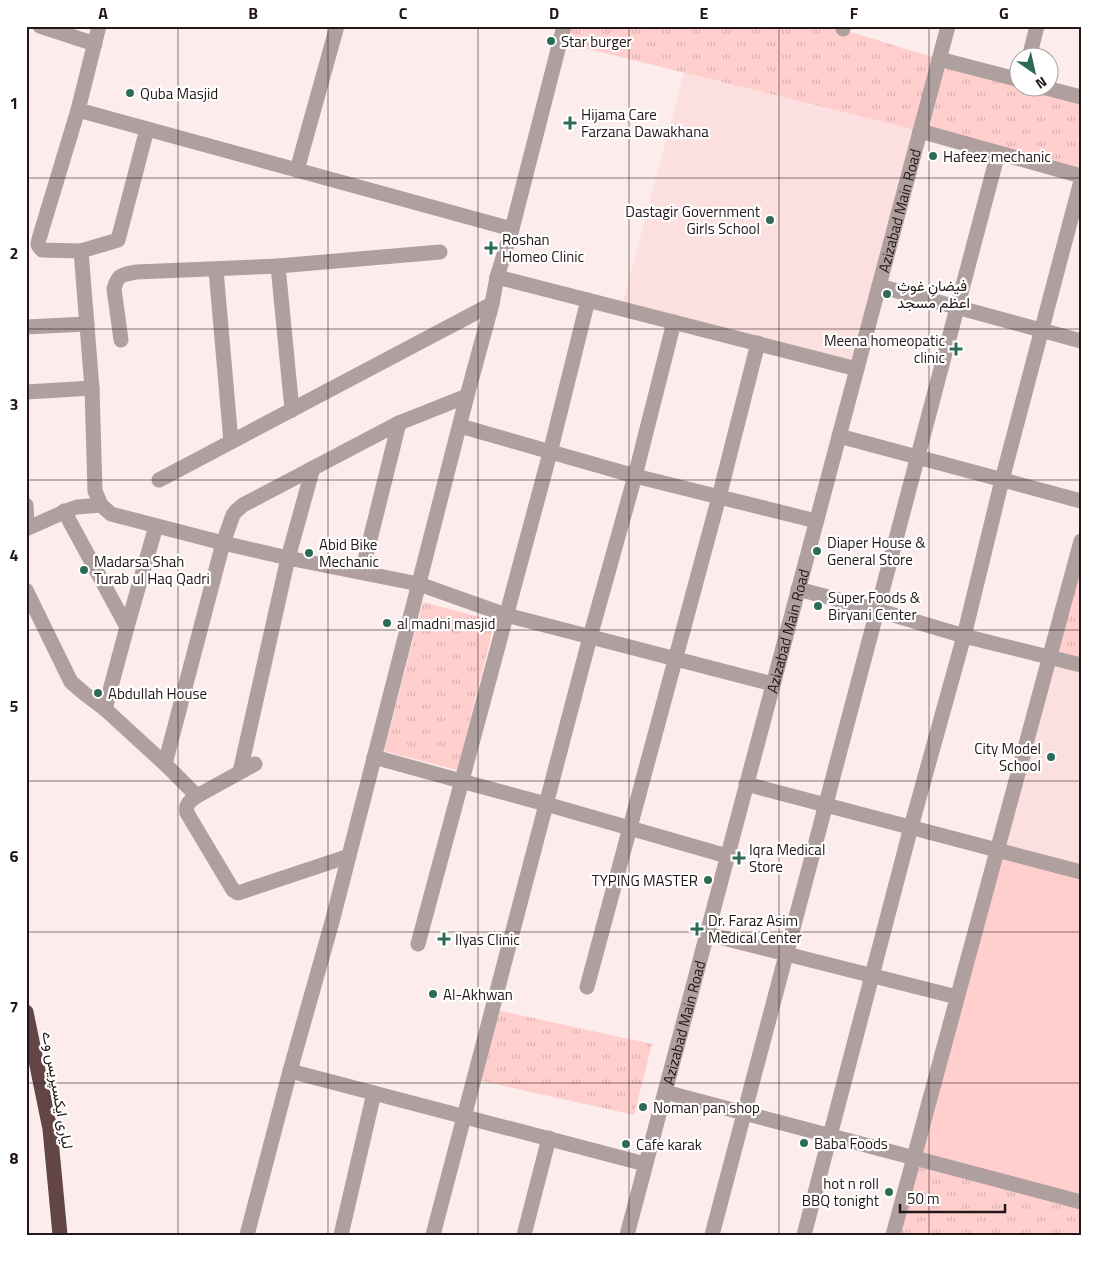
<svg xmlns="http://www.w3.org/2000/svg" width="1107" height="1261" font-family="'Titillium Web',Vazirmatn,sans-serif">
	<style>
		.built { fill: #fce0df }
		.park { fill: url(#park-tufts) }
		.pitch { fill: #ffcfce }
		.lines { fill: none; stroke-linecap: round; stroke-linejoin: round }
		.minor { stroke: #af9f9f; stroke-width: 15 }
		.highway { stroke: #644545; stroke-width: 15 }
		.grid { fill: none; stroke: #231616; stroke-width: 1; stroke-opacity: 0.55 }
		.poi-dot { fill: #2d6b58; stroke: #fff; stroke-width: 2 }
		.labels { text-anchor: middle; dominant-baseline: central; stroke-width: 4.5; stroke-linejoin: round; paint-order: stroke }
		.poi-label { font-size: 15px; fill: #231616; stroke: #fff; text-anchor: start }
		.street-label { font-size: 15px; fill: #231616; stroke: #fff }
		.neatline { fill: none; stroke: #231616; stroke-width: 2 }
		.grid-label { font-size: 16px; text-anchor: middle; font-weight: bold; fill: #231616 }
	</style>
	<defs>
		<pattern id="park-tufts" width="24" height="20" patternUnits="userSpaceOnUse" patternTransform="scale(1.25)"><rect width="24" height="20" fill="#ffcfce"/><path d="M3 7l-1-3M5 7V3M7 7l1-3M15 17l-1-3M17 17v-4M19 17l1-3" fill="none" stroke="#dab1b0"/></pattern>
	</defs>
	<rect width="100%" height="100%" fill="#fcecec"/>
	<g class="built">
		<polygon points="684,73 920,131 857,369 621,309"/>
		<polygon points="1050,657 1081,665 1081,872 997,850"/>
	</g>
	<g class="park">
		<polygon points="564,26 831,26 939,59 1019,81 1020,88 1045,88 1081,97 1081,176 920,131 560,42"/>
		<polygon points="1081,541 1081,660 1050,657"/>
		<polygon points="423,602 495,621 457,770 384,751"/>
		<polygon points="492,1009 652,1044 634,1115 473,1079"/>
		<polygon points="914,1158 1081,1202 1081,1226 1077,1235 893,1235"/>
	</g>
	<polygon class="pitch" points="997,850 1081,872 1081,1202 914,1158"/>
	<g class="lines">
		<g class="minor">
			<polyline points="40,26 95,44"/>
			<polyline points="843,29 844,26"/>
			<polyline points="1029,58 1037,26"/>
			<polyline points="939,59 1020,80"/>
			<polyline points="1046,88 1081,97"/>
			<polyline points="78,110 512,229"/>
			<polyline points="147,129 118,240 81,251 92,388 95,491 101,505 111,514 223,543 288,558 419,584 506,615 773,684"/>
			<polyline points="920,131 1081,176"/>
			<polyline points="297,170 337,26"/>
			<polyline points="81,251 42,250 38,245 39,239 78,110 99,26"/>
			<polyline points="216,270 231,442"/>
			<polyline points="497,277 857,369"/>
			<polyline points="879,286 1081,341"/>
			<polyline points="26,327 87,324"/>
			<path d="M121,340l-7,-51c4,-15 8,-14 22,-17l142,-6"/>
			<polyline points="26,392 92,388"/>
			<polyline points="292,410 278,266 440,252"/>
			<polyline points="460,426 635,476 816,521"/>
			<polyline points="839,436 1081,501"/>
			<polyline points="159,480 492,304"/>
			<polyline points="26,505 27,528"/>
			<polyline points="64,511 127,627"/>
			<polyline points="26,529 71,509 77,507 101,505"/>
			<polyline points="362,572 399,423"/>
			<polyline points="798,589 877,610 964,636 1081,665"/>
			<polyline points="26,590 71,682 85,694 105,709 165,764 197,796 255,764"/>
			<polyline points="105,709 127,627 156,526"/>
			<polyline points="374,757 461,781 546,804 727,856"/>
			<polyline points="165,764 223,543 233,515 236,511 243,505 399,423 467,396"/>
			<polyline points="240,772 288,558 313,468"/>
			<polyline points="746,784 1081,872"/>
			<path d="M197,796c-7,5 -12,8 -10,17l46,77 5,3 111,-37"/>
			<polyline points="707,934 957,997"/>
			<polyline points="418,944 550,453 588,300"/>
			<polyline points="587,987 719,497 758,343"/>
			<polyline points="290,1071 645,1164"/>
			<polyline points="665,1092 1081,1202"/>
			<polyline points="247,1235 290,1071 332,922 467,396 492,304 497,277 512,229 564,26"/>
			<polyline points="341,1235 374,1093"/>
			<polyline points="433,1235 590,637 635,476 674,322"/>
			<polyline points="524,1235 549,1138"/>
			<path id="s1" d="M627,1235l321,-1209"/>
			<polyline points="712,1235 998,153"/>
			<polyline points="804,1235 911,827 964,636 1002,480 1081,181"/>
			<polyline points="893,1235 1081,541"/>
		</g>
		<polyline class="highway" points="26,1012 50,1129 60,1235"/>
	</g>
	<path class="grid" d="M178,26v1209M328,26v1209M478,26v1209M629,26v1209M779,26v1209M929,26v1209M26,178h1055M26,329h1055M26,480h1055M26,630h1055M26,781h1055M26,932h1055M26,1083h1055"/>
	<g class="poi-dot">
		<circle cx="551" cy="41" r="5"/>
		<circle cx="130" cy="93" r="5"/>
		<path d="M567.5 115.5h5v5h5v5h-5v5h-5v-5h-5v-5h5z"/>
		<circle cx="933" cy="156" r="5"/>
		<circle cx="770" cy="220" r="5"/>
		<path d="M488.5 240.5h5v5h5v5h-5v5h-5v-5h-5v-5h5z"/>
		<circle cx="887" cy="294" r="5"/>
		<path d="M953.5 341.5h5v5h5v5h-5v5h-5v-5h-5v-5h5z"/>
		<circle cx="817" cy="551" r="5"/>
		<circle cx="309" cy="553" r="5"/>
		<circle cx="84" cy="570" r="5"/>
		<circle cx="818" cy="606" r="5"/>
		<circle cx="387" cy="623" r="5"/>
		<circle cx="98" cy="693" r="5"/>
		<circle cx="1051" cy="757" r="5"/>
		<path d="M736.5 850.5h5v5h5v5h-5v5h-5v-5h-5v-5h5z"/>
		<circle cx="708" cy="880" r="5"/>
		<path d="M694.5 921.5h5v5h5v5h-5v5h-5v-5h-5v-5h5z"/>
		<path d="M441.5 931.5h5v5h5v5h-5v5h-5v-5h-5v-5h5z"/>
		<circle cx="433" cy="994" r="5"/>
		<circle cx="643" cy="1107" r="5"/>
		<circle cx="804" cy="1143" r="5"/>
		<circle cx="626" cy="1144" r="5"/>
		<circle cx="889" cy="1192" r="5"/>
	</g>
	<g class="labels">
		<g class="poi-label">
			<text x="561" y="41">Star burger</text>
			<text x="140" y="93">Quba Masjid</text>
			<text x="581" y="114">Hijama Care<tspan x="581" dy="17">Farzana Dawakhana</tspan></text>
			<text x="943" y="156">Hafeez mechanic</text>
			<text x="760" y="211" text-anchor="end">Dastagir Government<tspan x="760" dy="17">Girls School</tspan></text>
			<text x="502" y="239">Roshan<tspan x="502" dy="17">Homeo Clinic</tspan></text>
			<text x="897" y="285">فیضانِ غوثِ<tspan x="897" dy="17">اعظم مسجد</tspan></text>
			<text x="945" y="340" text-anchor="end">Meena homeopatic<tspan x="945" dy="17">clinic</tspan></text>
			<text x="827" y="542">Diaper House &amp;<tspan x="827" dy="17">General Store</tspan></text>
			<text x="319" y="544">Abid Bike<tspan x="319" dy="17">Mechanic</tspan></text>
			<text x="94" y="561">Madarsa Shah<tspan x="94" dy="17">Turab ul Haq Qadri</tspan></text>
			<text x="828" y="597">Super Foods &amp;<tspan x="828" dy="17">Biryani Center</tspan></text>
			<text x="397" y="623">al madni masjid</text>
			<text x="108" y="693">Abdullah House</text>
			<text x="1041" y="748" text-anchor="end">City Model<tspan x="1041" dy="17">School</tspan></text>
			<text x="749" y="849">Iqra Medical<tspan x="749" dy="17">Store</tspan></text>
			<text x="698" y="880" text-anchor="end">TYPING MASTER</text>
			<text x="708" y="920">Dr. Faraz Asim<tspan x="708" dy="17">Medical Center</tspan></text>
			<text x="455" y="939">Ilyas Clinic</text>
			<text x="443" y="994">Al-Akhwan</text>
			<text x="653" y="1107">Noman pan shop</text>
			<text x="814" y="1143">Baba Foods</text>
			<text x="636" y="1144">Cafe karak</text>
			<text x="879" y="1183" text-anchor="end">hot n roll<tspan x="879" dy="17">BBQ tonight</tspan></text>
		</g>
		<g class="street-label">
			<text stroke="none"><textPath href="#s1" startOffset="1060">Azizabad Main Road</textPath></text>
			<text stroke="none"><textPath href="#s1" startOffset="625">Azizabad Main Road</textPath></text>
			<text stroke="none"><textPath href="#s1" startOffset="220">Azizabad Main Road</textPath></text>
			<text transform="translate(58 1090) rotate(80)">لیاری ایکسپریس وے</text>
		</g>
	</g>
	<rect width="1107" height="1261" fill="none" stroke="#ffffff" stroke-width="55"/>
	<g transform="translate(1034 72) rotate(146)"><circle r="24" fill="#ffffff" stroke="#a7a2a2"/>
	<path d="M0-4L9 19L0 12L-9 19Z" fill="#2d6b58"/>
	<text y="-8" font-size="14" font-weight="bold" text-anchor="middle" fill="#231616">N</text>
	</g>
	<path d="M900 1204v8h105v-8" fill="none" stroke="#231616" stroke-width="2.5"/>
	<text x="907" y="1204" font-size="15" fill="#231616" stroke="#ffffff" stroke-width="4" paint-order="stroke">50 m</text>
	<rect x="28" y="28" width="1052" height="1206" class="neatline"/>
	<g class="grid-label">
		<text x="103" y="19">A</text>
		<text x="253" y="19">B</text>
		<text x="403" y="19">C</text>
		<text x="554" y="19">D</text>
		<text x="704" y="19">E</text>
		<text x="854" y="19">F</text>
		<text x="1004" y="19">G</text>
		<text x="14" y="109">1</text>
		<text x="14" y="259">2</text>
		<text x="14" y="410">3</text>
		<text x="14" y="561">4</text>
		<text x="14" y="712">5</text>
		<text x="14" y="862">6</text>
		<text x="14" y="1013">7</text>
		<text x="14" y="1164">8</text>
	</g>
</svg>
